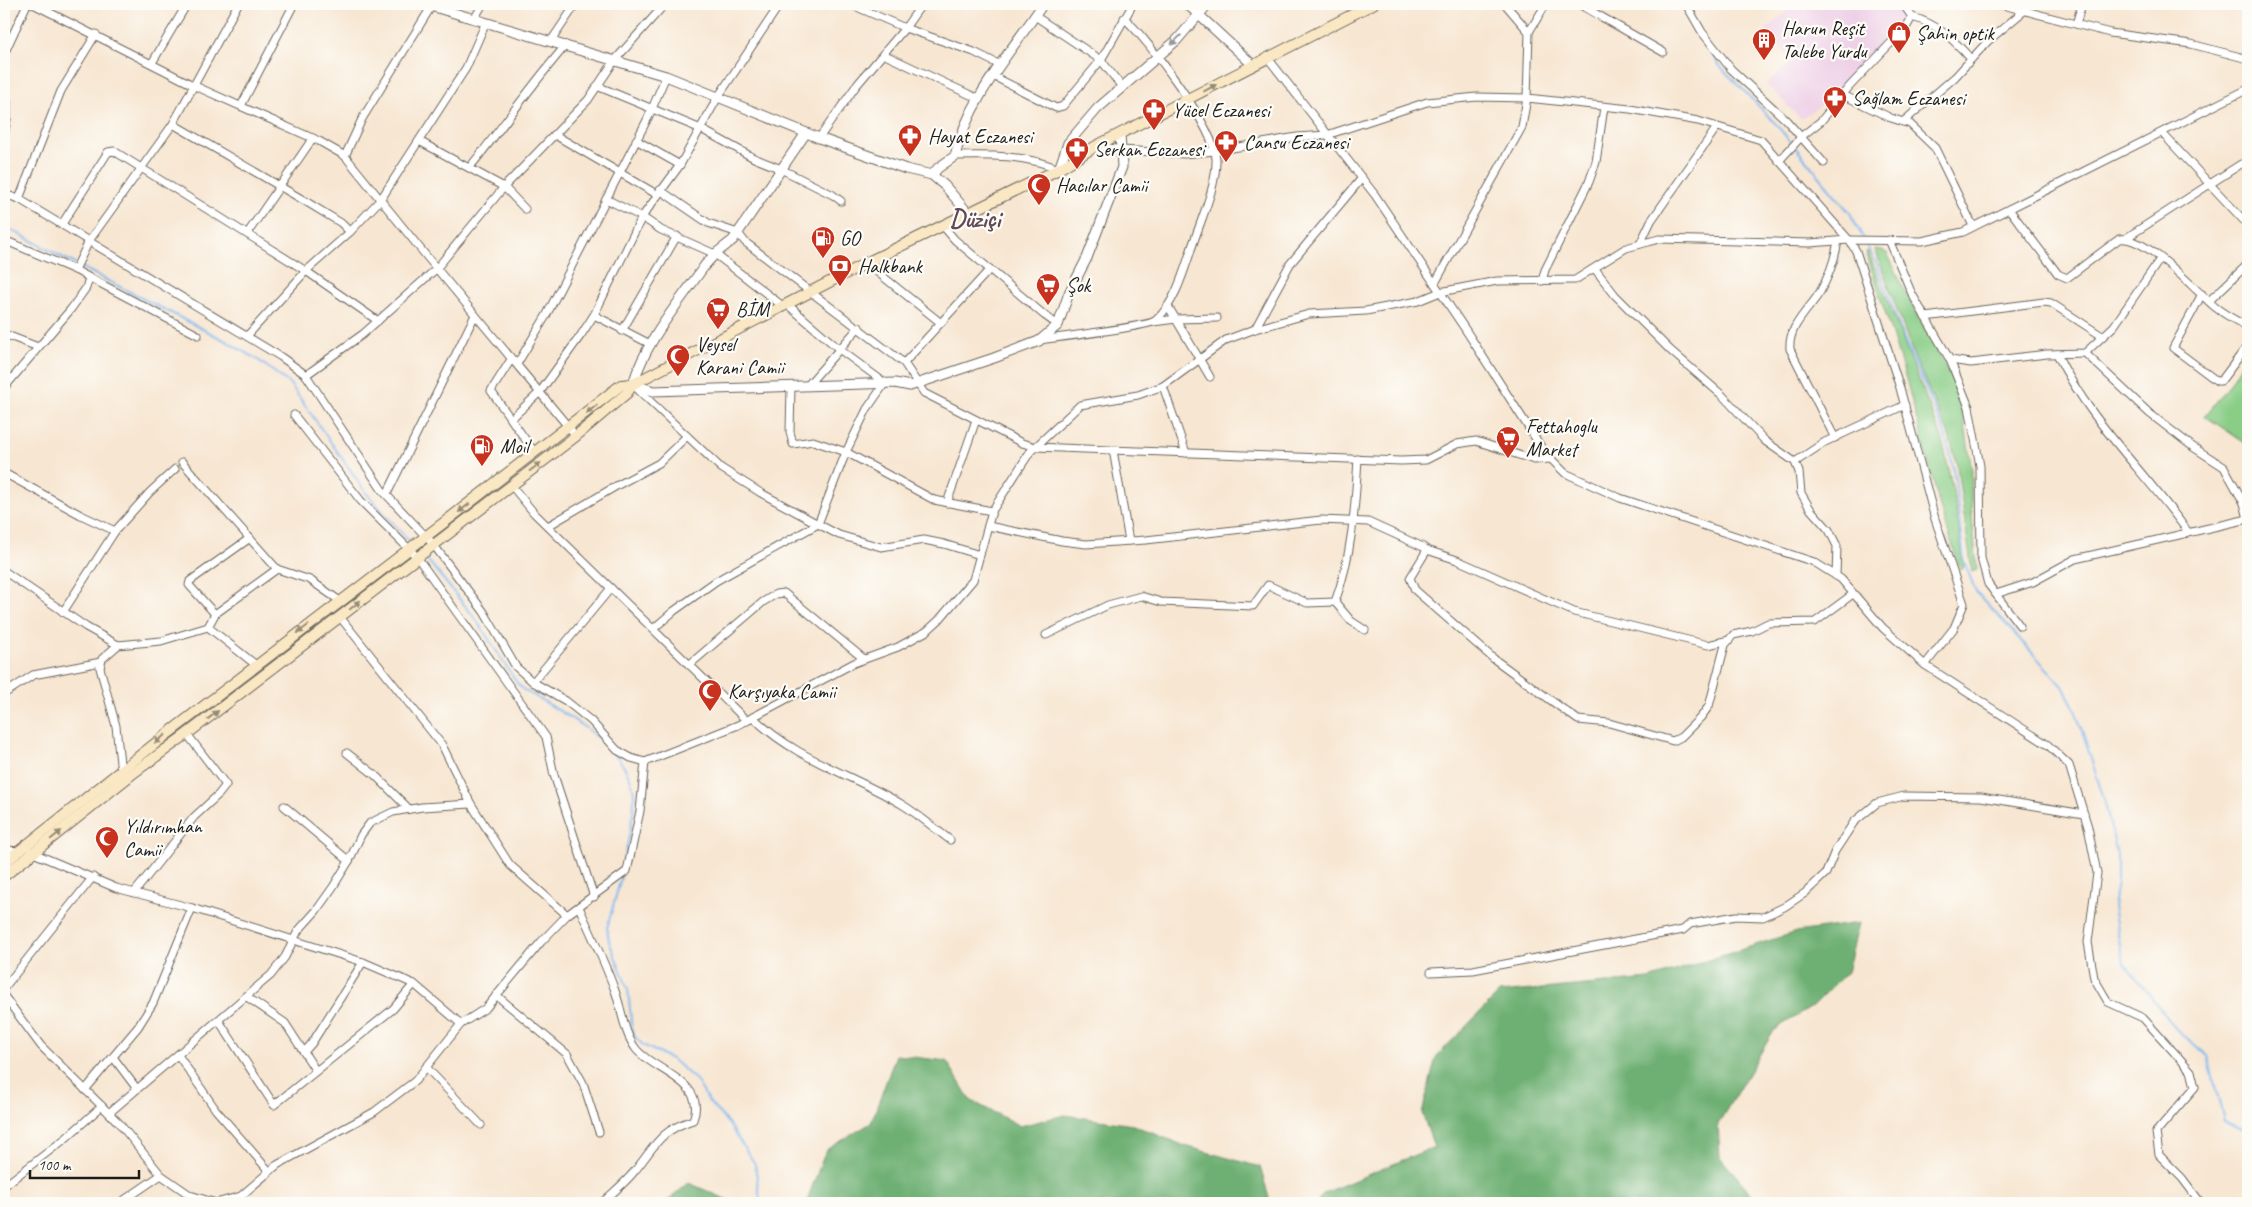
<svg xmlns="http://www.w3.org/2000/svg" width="2252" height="1207" font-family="Caveat,sans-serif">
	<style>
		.built { fill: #eed0e7 }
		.green { fill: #89cd86; stroke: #527451 }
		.forest { fill: #6eb073; stroke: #456648 }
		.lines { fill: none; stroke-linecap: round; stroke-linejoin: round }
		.stream { stroke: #7fb8f0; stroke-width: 2 }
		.minor-casing { stroke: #69635b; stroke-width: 9 }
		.tertiary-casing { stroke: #69635b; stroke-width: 11 }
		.secondary-casing { stroke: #69635b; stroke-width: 12 }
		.minor { stroke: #fff; stroke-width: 7 }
		.tertiary { stroke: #fff; stroke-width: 9 }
		.secondary { stroke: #fae7c3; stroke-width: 10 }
		.oneway { fill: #999 }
		.oneway2 { fill: #968c78 }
		.labels { text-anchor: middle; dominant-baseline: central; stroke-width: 4.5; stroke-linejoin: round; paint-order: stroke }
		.poi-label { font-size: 20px; fill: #1c1c1c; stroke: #fdfcf7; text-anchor: start }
		.district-label { font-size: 25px; font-weight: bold; fill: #614955; stroke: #fdfcf7 }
	</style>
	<rect width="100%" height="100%" fill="#fdfcf7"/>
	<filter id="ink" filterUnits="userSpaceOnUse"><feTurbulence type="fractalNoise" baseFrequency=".02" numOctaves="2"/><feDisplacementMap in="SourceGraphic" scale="10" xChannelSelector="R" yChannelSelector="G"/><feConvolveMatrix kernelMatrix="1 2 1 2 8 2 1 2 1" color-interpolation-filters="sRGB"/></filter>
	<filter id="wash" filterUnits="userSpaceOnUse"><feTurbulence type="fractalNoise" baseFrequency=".0096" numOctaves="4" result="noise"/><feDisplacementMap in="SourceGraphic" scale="20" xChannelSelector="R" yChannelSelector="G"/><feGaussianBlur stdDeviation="1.12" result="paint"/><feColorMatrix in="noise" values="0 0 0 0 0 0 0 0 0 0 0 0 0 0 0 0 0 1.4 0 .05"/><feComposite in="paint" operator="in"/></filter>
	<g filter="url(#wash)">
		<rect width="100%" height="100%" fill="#f7e6d1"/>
		<polygon class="built" points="1795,4 1895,4 1905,15 1828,100 1801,119 1766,84 1793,61 1765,31"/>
		<g class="green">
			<polygon points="1875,249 1882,250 1887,253 1909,300 1949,372 1958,396 1964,419 1972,470 1971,503 1977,570 1972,572 1956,460 1948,433 1915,359"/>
			<polygon points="1868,251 1942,438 1954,496 1964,567 1960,569 1940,507 1906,379 1866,252"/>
			<polygon points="2248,352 2248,445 2205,416 2228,387"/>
		</g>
		<g class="forest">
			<polygon points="1859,923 1847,972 1812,1007 1775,1029 1718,1124 1720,1157 1755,1198 1753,1203 1316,1203 1324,1193 1434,1147 1422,1113 1436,1057 1499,993 1649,979 1796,932"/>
			<polygon points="896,1055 947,1061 970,1100 1020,1126 1065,1115 1133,1125 1185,1146 1260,1167 1270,1200 1279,1203 806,1203 826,1150 871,1123"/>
			<polygon points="689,1183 735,1203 665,1203"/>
		</g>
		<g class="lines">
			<g class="stream">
				<polyline points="1680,4 1719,65 1775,123 1850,213 1863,238"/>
				<polyline points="4,226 75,264"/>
				<polyline points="1865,242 1877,264 1905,341 1941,423 1950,453 1955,479 1964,561 1976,592 2063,686 2075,709 2104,799 2117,854 2117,882 2113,907 2123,961 2176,1029 2208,1056 2224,1121 2240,1129 2248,1131"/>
				<polyline points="79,266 226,341 258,360 290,384 367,494 411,543"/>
				<path d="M425,557l50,61 42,65 7,7c36,21 98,53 109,97 5,19 -8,63 -11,84"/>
				<polyline points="621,878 607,928 609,941 628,989 632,1030 636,1038 643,1045 673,1060 696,1080 709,1102 728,1123 755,1164 760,1200 763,1203"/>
			</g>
		</g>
	</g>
	<g filter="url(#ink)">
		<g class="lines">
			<g class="minor-casing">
				<g id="minor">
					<polyline points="33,4 195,86 319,141 345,156 427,257 576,436"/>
					<polyline points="850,4 905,28 974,52 998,64"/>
					<polyline points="1579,4 1663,52"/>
					<polyline points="1686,4 1702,32 1731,69 1786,120 1824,163"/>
					<polyline points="1753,4 1755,4"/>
					<polyline points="1999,4 2110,33 2191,44 2248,59"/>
					<polyline points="1035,16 1101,60 1122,87"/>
					<path d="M1912,17c26,7 42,23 59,42"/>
					<polyline points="474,19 483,4"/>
					<polyline points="2076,24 2082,4"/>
					<polyline points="1529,32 1546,4"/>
					<polyline points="551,41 576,4"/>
					<polyline points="4,54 27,4"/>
					<polyline points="883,54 979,99"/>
					<polyline points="1267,57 1375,195 1465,329 1545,453 1565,473 1620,498 1814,562 1841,579 1883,628 1925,665 2048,745 2069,765 2088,827 2097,873 2088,942 2094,978 2108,1002 2143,1018 2191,1071 2195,1087 2156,1132 2159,1155 2182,1178 2201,1203"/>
					<polyline points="152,63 187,4"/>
					<polyline points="993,76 1056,108 1063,106 1101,60 1133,4"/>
					<polyline points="597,86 701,129 754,158 781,169 833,195 841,201"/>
					<polyline points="1843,95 1891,118 1910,124 1935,148 1973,226"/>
					<polyline points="4,99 7,101 7,119 4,135"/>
					<polyline points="241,106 294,4"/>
					<polyline points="1903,122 1955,77 1988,41 2025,10"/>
					<polyline points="173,124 305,201 341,223 350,232"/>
					<polyline points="2162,133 2248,225"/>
					<polyline points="555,135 658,195"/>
					<polyline points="819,138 856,86 905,28 922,4"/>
					<polyline points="636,140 680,165"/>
					<polyline points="419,141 504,187 525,209"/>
					<polyline points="1096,146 1122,150 1184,154 1215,151 1297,137 1327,135 1427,102 1477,97 1527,98 1630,109 1698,121 1761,140 1849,240 1856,251 1900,388 1935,519 1964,604 1954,628 1925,665"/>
					<polyline points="345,156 362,119 431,7"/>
					<path d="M955,156c36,-1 70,-1 104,13"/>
					<polyline points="1779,161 1802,136 1821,121 1849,87 1907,26 1912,17 1903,4"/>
					<path d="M470,167c33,-40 62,-83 96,-122"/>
					<polyline points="660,190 708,223 738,233 745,242 904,363 924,393 1022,443 1036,447 1084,449 1401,461 1426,460 1457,444 1476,441 1534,460 1551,459"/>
					<polyline points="4,194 19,199 281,357 306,375 382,490 433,544 484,612 516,667 533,682 566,701 591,721 617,750 631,758 645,762 738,725 854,663 898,647 927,631 939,620 973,580 992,511 1030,452 1080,405 1138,395 1163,386 1226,340 1255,329 1309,314 1366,311 1418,301 1440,292 1497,281 1575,280 1626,248 1659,239 1810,243 1849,240 1922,241 1963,232 2248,89"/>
					<polyline points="19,199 61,91 96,34"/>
					<polyline points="606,199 642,217 661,230 715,254 784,307"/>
					<path d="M2009,209l49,65 9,4 52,-39c26,-5 77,52 96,68 10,8 22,14 33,20"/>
					<polyline points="62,224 108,152 114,151 306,271 378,321"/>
					<polyline points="943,226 955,240 1044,315 1058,325"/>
					<polyline points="247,234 313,138"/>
					<polyline points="2126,238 2241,164"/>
					<polyline points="4,240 75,270 198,335"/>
					<polyline points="1889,240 1912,294 1950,360 1969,407 1980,466 1981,558 1988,584 2020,626"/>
					<polyline points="1640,244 1651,221 1717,127"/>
					<polyline points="866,263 941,323"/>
					<polyline points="1595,269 1615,295 1670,350 1723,396 1765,441 1795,462 1799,472 1801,493 1811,510 1829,530 1837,546 1836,576"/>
					<polyline points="75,270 89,241 173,124 238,4"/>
					<polyline points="1542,281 1545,270 1589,182 1596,162 1604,107"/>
					<polyline points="1435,283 1522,127 1527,98 1529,32 1505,4"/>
					<polyline points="2202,294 2173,348 2217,381 2221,381 2248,345"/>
					<polyline points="2209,301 2248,264"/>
					<polyline points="1168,306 1210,377"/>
					<polyline points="594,315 650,344"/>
					<polyline points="1925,317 2044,302 2051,303 2102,336"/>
					<polyline points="1153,322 1176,319 1217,318"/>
					<polyline points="1255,329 1290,264 1362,178"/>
					<polyline points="622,331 677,236"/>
					<polyline points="4,334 38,347"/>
					<polyline points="247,336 306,271 350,232 381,199 466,68 486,22"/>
					<path d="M1039,340c16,-2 109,-14 116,-19 20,-17 29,-50 37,-74 8,-25 25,-61 24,-88 -1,-30 -68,-120 -92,-141"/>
					<polyline points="2085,353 2149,413 2193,447 2224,467 2244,503 2248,519"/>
					<path d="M2057,354c32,67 88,118 131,178"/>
					<polyline points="512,358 491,391 535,453"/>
					<polyline points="1950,360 1971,363 2047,354 2085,353 2114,326 2160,259"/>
					<polyline points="904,363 990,269"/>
					<polyline points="517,364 546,316 648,118 666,76"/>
					<polyline points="306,375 363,334 436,269 504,187 588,100 615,60 665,4"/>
					<polyline points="633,385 721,468 761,493 818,524 839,535 881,547 924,540 944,544 980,555"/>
					<polyline points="807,386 859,327"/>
					<polyline points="1163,386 1186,453"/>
					<polyline points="791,387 790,432 793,444 813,441 846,452 934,500 992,511"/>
					<polyline points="4,388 71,309 86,288 89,278"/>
					<polyline points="294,415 361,501 417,557 546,737 554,775 594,897"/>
					<polyline points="512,418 540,392 581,335 594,315 642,217 680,165 718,97 780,4"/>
					<path d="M1835,438l-45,-89c-2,-23 19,-39 30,-57 9,-16 15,-33 18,-51"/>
					<polyline points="1113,450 1129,541"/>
					<polyline points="182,462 277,569 310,580 340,601"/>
					<polyline points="1795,462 1825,442 1905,405"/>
					<polyline points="4,473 81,515 115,531"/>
					<polyline points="511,485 534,513 747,721"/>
					<polyline points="387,494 475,315"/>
					<polyline points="947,503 976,420"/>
					<polyline points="548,526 618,485 659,463 687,436"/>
					<polyline points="988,526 1062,541 1086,544 1146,540 1321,520 1368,522 1423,547 1427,550 1457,560 1574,612 1708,645 1729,640"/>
					<polyline points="1427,550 1410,578 1415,590 1494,659 1578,720 1609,723 1673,741 1681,737 1701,717 1709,706 1725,645 1733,635 1752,631 1768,623 1815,622 1853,594"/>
					<polyline points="4,571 86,627 118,645 161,641 208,627 215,614 277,569"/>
					<polyline points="1996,594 2033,582 2075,559 2248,519"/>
					<path d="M1335,602c17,-46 20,-94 23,-143"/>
					<polyline points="1335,602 1351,621 1365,630"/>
					<polyline points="63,612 115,531 150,492 175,469"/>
					<polyline points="215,614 189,585 190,581 250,538"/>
					<polyline points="340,617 442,745 471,804 510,865 567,915"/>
					<polyline points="208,627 256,665"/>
					<polyline points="653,629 674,611 716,581 818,524 846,452 867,409 885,383 839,349 788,305"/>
					<polyline points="1046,635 1108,605 1141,596 1161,602 1253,606 1268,585 1307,603 1335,602"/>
					<polyline points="118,645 102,659 100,668 116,726 121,772"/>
					<polyline points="689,665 763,602 776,594 784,593 864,659"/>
					<polyline points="533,682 611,588"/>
					<polyline points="4,694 33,675 101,662"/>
					<path d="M753,717c41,42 101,58 150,88 16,10 31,23 47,35"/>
					<polyline points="347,753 375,775 409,809"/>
					<polyline points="284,806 349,861"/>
					<polyline points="4,850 20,851"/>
					<polyline points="31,852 116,888 192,908 363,962 414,984 461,1024"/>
					<polyline points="134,893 194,817 219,794 226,785 187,734"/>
					<path d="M579,907c12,27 25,54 35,81 8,20 9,44 22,61 17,22 72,32 57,71 -35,11 -38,27 -60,53 -9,11 -21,20 -31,30"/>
					<polyline points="1431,972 1473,970 1683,930 1690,924 1736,916 1763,917 1784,907 1805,893 1826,873 1835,851 1854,822 1877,803 1904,796 1981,797 2084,814"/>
					<polyline points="4,988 93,877"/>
					<polyline points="496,995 567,1054 583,1083 599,1132"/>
					<polyline points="4,996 41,1046 119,1123 161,1175 190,1195 216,1203 241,1196 277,1165 374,1112 415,1081 461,1024 486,1008 541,942 567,915 627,871 640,811 645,762"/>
					<polyline points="247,997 285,1023 316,1071"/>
					<polyline points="219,1021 274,1105 393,1009 414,984"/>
					<polyline points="305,1051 312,1043 363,962"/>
					<polyline points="178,1055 216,1110 269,1171"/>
					<polyline points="113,1057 137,1089"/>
					<polyline points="426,1067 481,1125"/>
					<polyline points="85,1090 138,1027 153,1003 192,908"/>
					<polyline points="109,1113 271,975 285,957 298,931 316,911 333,887 349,861 361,835 370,823 393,812 422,807 471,804"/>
					<polyline points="4,1186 66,1138 102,1106"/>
					<polyline points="120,1203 161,1175"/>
				</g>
			</g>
			<g class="tertiary-casing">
				<g id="tertiary">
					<polyline points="424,4 666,76 819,138 906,169 932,175 945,186 968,213"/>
					<polyline points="1187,4 1253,65"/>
					<path d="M806,133l-73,107 -18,14 -10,11c-26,38 -59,75 -72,119l20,7 242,-8 15,3 84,-28 45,-17 19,-16 11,-32 18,-35 35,-91 -2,-33"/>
					<polyline points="1059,169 1068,143 1098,108 1177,40 1208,4"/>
					<path d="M932,175l6,-7 17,-12c14,-58 56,-104 88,-152"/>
				</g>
			</g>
			<g class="secondary-casing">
				<g id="secondary">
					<polyline points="4,863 166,735 446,521 621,385 633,384 866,263 1059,169 1096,146 1373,4"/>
					<polyline points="4,876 132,774 187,734 576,436 627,393 633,384"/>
				</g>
			</g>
			<use href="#minor" class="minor"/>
			<use href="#tertiary" class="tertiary"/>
			<use href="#secondary" class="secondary"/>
		</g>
		<defs><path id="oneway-solid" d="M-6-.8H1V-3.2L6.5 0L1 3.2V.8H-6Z" transform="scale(1.25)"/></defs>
		<use class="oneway" href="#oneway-solid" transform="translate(1176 40) rotate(136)"/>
		<g class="oneway2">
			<use href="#oneway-solid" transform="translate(1210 88) rotate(-29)"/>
			<use href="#oneway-solid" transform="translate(592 409) rotate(140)"/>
			<use href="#oneway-solid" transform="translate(535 467) rotate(-37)"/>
			<use href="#oneway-solid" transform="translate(464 508) rotate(142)"/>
			<use href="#oneway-solid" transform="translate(355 605) rotate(-40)"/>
			<use href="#oneway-solid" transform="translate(303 629) rotate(143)"/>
			<use href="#oneway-solid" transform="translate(213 715) rotate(-38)"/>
			<use href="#oneway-solid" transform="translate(160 739) rotate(141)"/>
			<use href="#oneway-solid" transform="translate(56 835) rotate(-39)"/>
		</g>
	</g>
	<defs>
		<g id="shop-pin" transform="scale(1.25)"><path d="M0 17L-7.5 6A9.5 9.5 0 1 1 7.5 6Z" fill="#c8321e" stroke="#fdfcf7"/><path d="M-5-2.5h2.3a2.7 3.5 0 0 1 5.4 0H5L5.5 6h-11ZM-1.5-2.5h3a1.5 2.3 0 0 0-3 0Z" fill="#fff"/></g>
		<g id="building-pin" transform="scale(1.25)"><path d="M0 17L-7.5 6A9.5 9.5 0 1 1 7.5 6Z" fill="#c8321e" stroke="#fdfcf7"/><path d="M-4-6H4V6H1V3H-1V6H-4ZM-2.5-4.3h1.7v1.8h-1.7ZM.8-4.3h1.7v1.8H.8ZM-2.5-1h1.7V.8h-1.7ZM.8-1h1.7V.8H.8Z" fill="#fff"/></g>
		<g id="pharmacy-pin" transform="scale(1.25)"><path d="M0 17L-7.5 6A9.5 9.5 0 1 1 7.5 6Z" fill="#c8321e" stroke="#fdfcf7"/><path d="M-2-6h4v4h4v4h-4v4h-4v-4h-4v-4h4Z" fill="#fff"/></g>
		<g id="mosque-pin" transform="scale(1.25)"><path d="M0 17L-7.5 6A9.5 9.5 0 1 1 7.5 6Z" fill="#c8321e" stroke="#fdfcf7"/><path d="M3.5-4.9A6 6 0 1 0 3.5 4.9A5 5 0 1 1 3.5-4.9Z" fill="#fff"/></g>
		<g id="fuel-pin" transform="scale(1.25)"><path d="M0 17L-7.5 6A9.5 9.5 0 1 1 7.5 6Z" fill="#c8321e" stroke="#fdfcf7"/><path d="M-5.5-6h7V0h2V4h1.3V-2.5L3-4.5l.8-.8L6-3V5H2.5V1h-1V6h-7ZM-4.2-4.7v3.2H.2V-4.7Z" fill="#fff"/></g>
		<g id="bank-pin" transform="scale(1.25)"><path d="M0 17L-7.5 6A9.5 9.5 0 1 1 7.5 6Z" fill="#c8321e" stroke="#fdfcf7"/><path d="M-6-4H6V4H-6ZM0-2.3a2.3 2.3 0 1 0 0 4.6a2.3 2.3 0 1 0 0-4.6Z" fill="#fff"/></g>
		<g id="supermarket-pin" transform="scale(1.25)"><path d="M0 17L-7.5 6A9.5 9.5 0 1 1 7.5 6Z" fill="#c8321e" stroke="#fdfcf7"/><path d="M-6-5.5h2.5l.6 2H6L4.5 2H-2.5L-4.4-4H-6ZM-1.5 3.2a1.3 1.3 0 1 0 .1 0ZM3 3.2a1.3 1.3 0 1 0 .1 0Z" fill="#fff"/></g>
	</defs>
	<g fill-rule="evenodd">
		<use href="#shop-pin" x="1899" y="33"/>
		<use href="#building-pin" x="1764" y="40"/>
		<use href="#pharmacy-pin" x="1835" y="98"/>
		<use href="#pharmacy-pin" x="1154" y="110"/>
		<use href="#pharmacy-pin" x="910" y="136"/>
		<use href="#pharmacy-pin" x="1226" y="142"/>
		<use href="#pharmacy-pin" x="1077" y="149"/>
		<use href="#mosque-pin" x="1039" y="185"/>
		<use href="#fuel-pin" x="823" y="238"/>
		<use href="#bank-pin" x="840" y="266"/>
		<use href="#supermarket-pin" x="1048" y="285"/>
		<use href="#supermarket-pin" x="718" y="309"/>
		<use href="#mosque-pin" x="678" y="356"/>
		<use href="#supermarket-pin" x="1508" y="438"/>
		<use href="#fuel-pin" x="482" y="446"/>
		<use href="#mosque-pin" x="710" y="691"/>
		<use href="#mosque-pin" x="107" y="838"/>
	</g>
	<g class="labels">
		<g class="poi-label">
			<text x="1782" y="28">Harun Reşit<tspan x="1782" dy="23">Talebe Yurdu</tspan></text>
			<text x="1916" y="33">Şahin optik</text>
			<text x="1852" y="98">Sağlam Eczanesi</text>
			<text x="1172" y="110">Yücel Eczanesi</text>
			<text x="928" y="136">Hayat Eczanesi</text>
			<text x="1244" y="142">Cansu Eczanesi</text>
			<text x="1094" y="149">Serkan Eczanesi</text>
			<text x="1056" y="185">Hacılar Camii</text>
			<text x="840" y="238">GO</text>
			<text x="858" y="266">Halkbank</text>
			<text x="1066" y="285">Şok</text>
			<text x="736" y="309">BİM</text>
			<text x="696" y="344">Veysel<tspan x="696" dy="23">Karani Camii</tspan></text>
			<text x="1526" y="426">Fettahoglu<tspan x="1526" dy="23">Market</tspan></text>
			<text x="500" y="446">Moil</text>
			<text x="728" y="691">Karşıyaka Camii</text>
			<text x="124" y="826">Yıldırımhan<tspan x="124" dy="23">Camii</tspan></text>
		</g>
		<g class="district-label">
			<text x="975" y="219">Düziçi</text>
		</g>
	</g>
	<rect width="2252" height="1207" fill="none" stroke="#fdfcf7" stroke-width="20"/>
	<path d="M30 1170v8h109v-8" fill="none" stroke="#1c1c1c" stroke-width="2.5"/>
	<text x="38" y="1170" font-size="15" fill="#1c1c1c" stroke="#fdfcf7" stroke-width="4" paint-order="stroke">100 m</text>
</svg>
